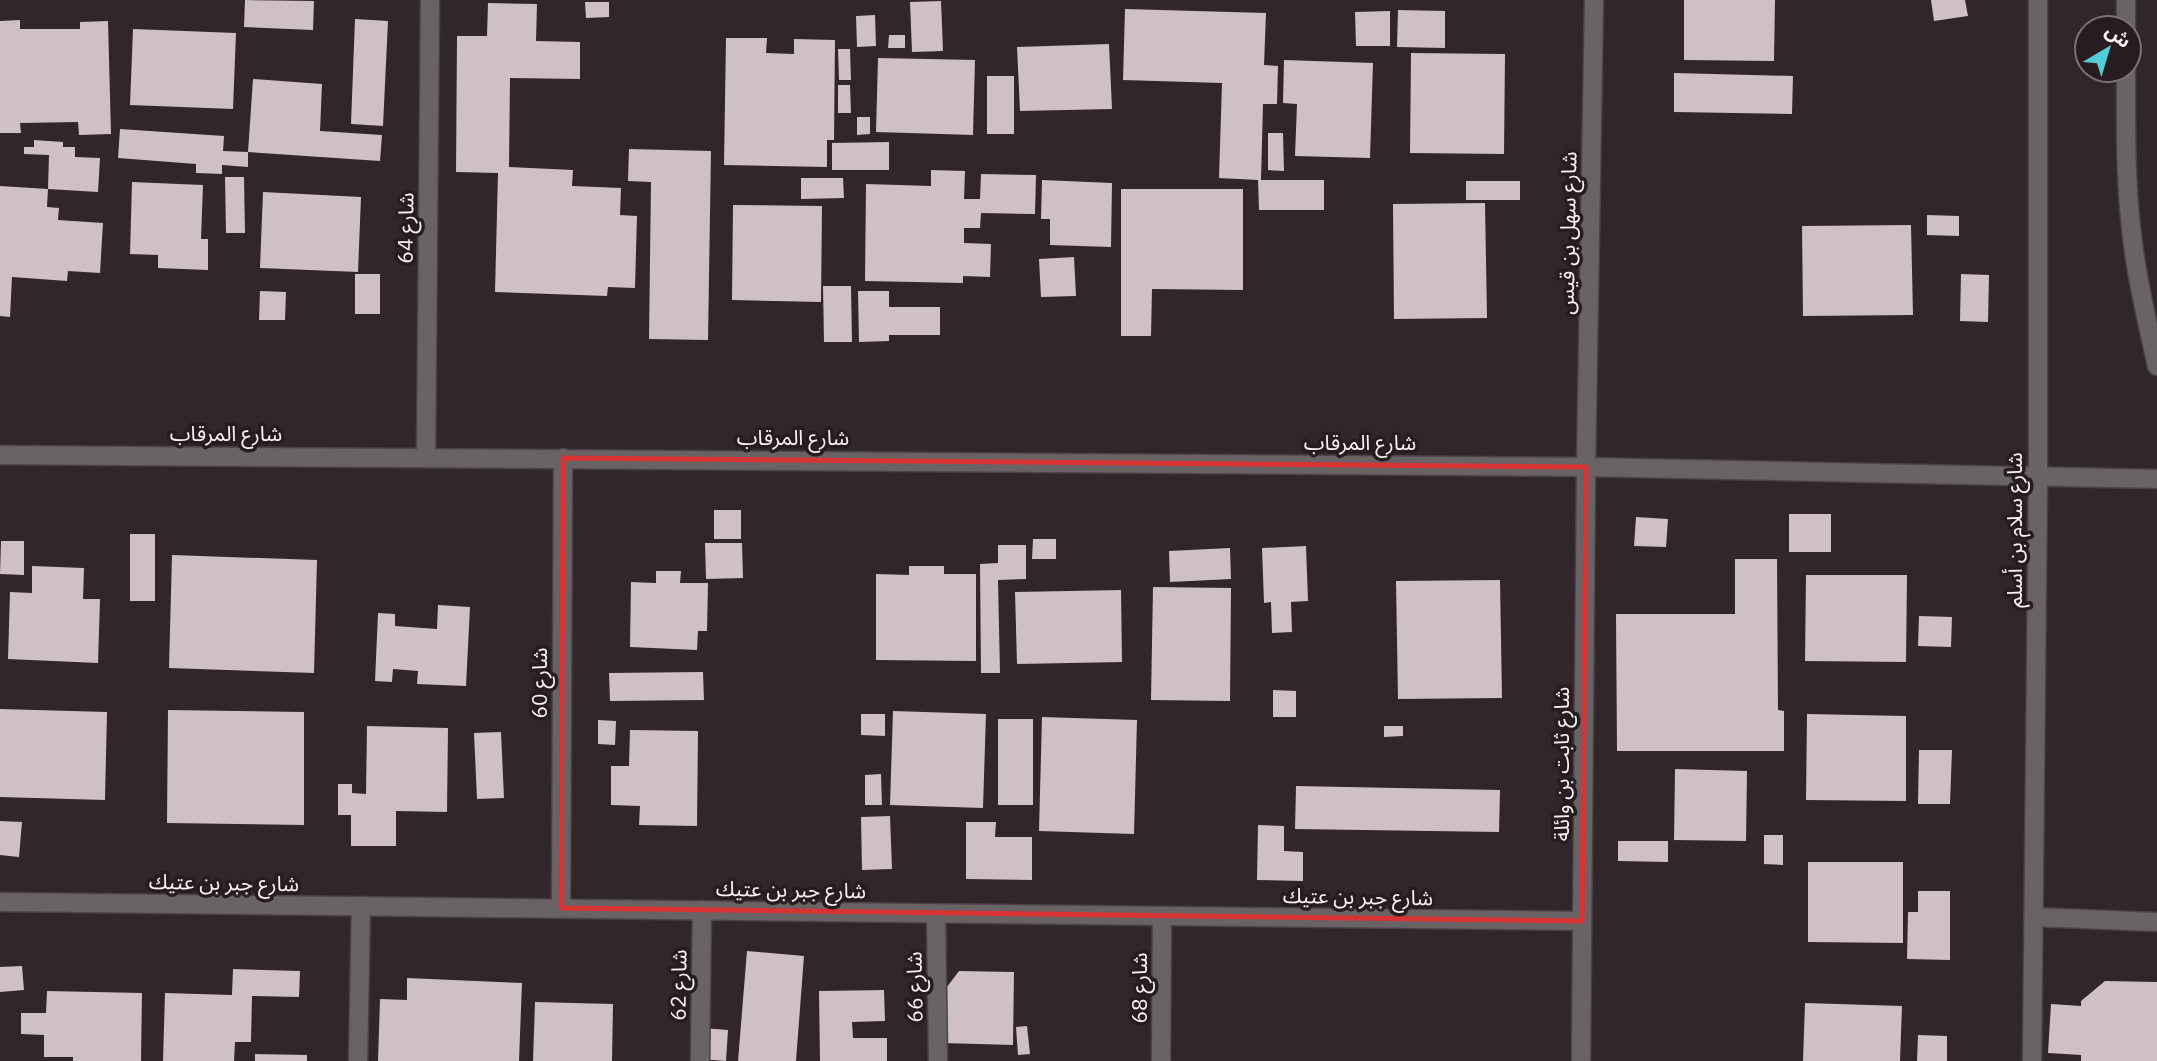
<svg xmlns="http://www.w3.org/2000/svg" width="2157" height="1061" font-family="'IBM Plex Sans','Noto Sans Arabic',sans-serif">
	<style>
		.building { fill: #cfc0c5 }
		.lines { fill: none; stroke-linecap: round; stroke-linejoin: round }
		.minor-casing { stroke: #4d4347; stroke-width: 21 }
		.minor { stroke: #696366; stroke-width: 18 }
		.marked { fill: none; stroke: #d83232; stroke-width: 5; stroke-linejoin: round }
		.labels { text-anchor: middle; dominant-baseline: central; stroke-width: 7; stroke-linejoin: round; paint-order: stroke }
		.street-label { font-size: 21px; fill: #faf2f5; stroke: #271d21 }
	</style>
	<rect width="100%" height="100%" fill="#31262b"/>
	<g class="building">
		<polygon points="245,0 314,1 313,30 244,27"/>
		<polygon points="1684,0 1775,0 1774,61 1684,60"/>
		<polygon points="1931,0 1965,0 1968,16 1934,21"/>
		<polygon points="941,1 943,51 912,52 910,2"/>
		<polygon points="585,2 609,2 609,17 586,18"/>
		<polygon points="488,3 537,4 536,41 580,42 580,79 510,78 509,167 573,170 572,186 621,188 620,215 637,216 635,288 608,287 607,296 495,292 498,173 456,172 457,36 487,36"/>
		<polygon points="1125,9 1266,13 1264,65 1278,66 1277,104 1263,104 1261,180 1324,180 1324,210 1259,210 1258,180 1219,178 1222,83 1123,80"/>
		<polygon points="1398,10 1445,11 1445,48 1397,47"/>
		<polygon points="1390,11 1390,46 1356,46 1355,12"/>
		<polygon points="875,15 876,46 857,47 856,16"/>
		<polygon points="355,19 388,21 383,126 351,124"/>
		<polygon points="20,20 20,29 80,29 80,22 108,21 111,134 79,135 78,122 20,123 21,133 0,133 0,21"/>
		<polygon points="133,29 236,33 233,109 130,105"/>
		<polygon points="889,35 905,35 905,48 888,48"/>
		<polygon points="726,38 767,38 766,53 794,54 794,39 835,40 834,140 827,140 827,167 724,165"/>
		<polygon points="1109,44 1112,109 1020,111 1017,47"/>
		<polygon points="838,49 850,49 851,80 839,80"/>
		<polygon points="1411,53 1505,54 1504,154 1410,153"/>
		<polygon points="878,58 975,60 973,135 876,132"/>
		<polygon points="1284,60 1373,63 1370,158 1295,156 1297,104 1283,103"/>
		<polygon points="1674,73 1793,76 1792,114 1674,112"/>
		<rect x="987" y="76" width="27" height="58"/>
		<polygon points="253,79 322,84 320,131 382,135 380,161 248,152"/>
		<polygon points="838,85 850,85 851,113 838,113"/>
		<polygon points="857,117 870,117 870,134 857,135"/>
		<polygon points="120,129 224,136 223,151 248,152 248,167 222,165 222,174 196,173 196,164 118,158"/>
		<polygon points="1268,133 1283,133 1284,171 1268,170"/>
		<polygon points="34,140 63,142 63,147 75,147 75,157 100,158 98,192 48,189 49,155 24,154 24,147 34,147"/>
		<polygon points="889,142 889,170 832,170 832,143"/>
		<polygon points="629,149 711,151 708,340 649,339 651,182 628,181"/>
		<polygon points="931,170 965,171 964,199 980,199 981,174 1036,175 1035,214 981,213 980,228 964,228 964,243 991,244 990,277 963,276 963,283 865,281 866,184 931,186"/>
		<polygon points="225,177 244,177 245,233 226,233"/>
		<polygon points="801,178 843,178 844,198 801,199"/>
		<polygon points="1042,180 1112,183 1111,247 1050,245 1050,219 1041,219"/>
		<rect x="1466" y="181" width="54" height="19"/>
		<polygon points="132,182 203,185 201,239 208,239 208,270 158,268 158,255 130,254"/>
		<polygon points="0,186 48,189 47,207 59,208 58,220 103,223 100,273 68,271 67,281 12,277 10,317 0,316"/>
		<polygon points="1121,189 1243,189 1243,290 1152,289 1151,336 1121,336"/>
		<polygon points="263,192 361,197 358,272 260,268"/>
		<polygon points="1485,203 1487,318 1394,319 1393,204"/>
		<polygon points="733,205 822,206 821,302 732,300"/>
		<polygon points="1927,215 1959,216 1959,236 1927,235"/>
		<polygon points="1911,225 1913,315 1803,316 1802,226"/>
		<polygon points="1074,257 1076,296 1041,297 1039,259"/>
		<rect x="355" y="274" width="25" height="40"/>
		<polygon points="1961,274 1989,275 1988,322 1960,321"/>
		<polygon points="823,286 851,286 852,342 824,342"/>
		<polygon points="260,291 286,292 285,320 259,320"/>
		<polygon points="858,291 889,291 889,307 940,307 940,335 889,335 889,341 859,342"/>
		<rect x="714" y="510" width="27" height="29"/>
		<rect x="1789" y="514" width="42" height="38"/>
		<polygon points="1636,517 1668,519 1666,547 1634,546"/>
		<rect x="130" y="534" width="25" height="67"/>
		<polygon points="1033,539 1056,539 1056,559 1032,559"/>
		<polygon points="1,541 24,541 24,575 0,574"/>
		<polygon points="705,543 742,543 743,578 706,579"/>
		<polygon points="998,545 1026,545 1026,579 998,580 1000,673 981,673 980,564 998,563"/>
		<polygon points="1306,546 1308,601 1291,602 1292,632 1272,633 1271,602 1264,603 1262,548"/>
		<polygon points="1230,548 1231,579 1170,582 1169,551"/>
		<polygon points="172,555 317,560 314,673 169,668"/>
		<polygon points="1735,559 1777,559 1778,710 1784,711 1784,751 1617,751 1616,614 1735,614"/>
		<polygon points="32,566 84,568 83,599 100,599 98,663 8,659 10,592 32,593"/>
		<polygon points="909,566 944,566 944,574 976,574 976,661 876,660 876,574 909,575"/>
		<polygon points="656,571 681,571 680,583 708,583 707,631 698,631 697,650 630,647 631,582 656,583"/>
		<polygon points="1806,575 1907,575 1906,662 1805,661"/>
		<polygon points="1500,580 1502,698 1398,699 1396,581"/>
		<polygon points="1153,587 1231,588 1230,701 1151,700"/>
		<polygon points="1121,590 1122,662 1017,664 1015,592"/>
		<polygon points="438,605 470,607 466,686 417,684 418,671 393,669 392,682 375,681 378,613 395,614 395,626 437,629"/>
		<polygon points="1919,616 1952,617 1951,647 1918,646"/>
		<polygon points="703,672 704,700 610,701 609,673"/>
		<polygon points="1273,690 1296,691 1296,717 1273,717"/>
		<polygon points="0,709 107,712 105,800 0,797"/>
		<polygon points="168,710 304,712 304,825 167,823"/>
		<polygon points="893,711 986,714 983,808 890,805"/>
		<polygon points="861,714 885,714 885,736 861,735"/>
		<polygon points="1807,714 1906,716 1906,801 1806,800"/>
		<polygon points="1042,717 1137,720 1134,834 1039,831"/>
		<rect x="998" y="719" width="35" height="86"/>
		<polygon points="598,720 616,721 615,745 598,744"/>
		<polygon points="367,726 448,728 447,812 396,811 396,846 351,846 351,815 338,815 338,784 352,784 352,793 366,794"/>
		<polygon points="1384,726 1403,726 1403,736 1384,737"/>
		<polygon points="630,730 698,731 697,826 639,825 640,806 611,805 611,766 629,766"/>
		<polygon points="501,732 504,798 477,799 474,733"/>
		<polygon points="1919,750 1952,750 1950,804 1918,804"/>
		<polygon points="1675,769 1747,771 1746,841 1674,840"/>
		<polygon points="881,774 882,805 865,805 865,775"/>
		<polygon points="1296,786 1500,790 1499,832 1295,829"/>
		<polygon points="890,816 892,869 862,870 861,817"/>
		<polygon points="0,821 22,822 19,857 0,855"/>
		<polygon points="966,822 996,822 995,837 1032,837 1032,880 966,879"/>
		<polygon points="1258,825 1284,826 1284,851 1303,852 1303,881 1257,880"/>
		<polygon points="1764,835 1783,835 1783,865 1764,864"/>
		<polygon points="1618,841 1668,841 1668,862 1618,861"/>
		<polygon points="1808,862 1903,862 1903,943 1808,942"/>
		<polygon points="1918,891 1950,891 1950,960 1907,959 1908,912 1918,912"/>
		<polygon points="747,951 804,956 796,1061 738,1061"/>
		<polygon points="22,966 24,990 0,992 0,967"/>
		<polygon points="233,969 300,971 299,997 252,996 251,1042 235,1042 234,1061 163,1061 165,993 232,995"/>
		<polygon points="959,971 1014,972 1013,1045 943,1043 944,991"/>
		<polygon points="407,978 522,983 519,1061 378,1061 380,999 407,1000"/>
		<polygon points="2105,981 2157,982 2157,1061 2081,1061 2081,1055 2048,1053 2051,1004 2081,1006 2081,1001"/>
		<polygon points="884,990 885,1021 852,1022 853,1038 887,1038 887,1061 820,1061 819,991"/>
		<polygon points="47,991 142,993 141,1061 73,1061 73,1057 44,1057 44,1035 21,1034 21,1013 46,1013"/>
		<polygon points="535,1002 613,1004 612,1061 533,1061"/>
		<polygon points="1805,1003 1902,1006 1900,1061 1803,1061"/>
		<polygon points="1027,1026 1030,1054 1018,1055 1016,1027"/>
		<polygon points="702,1028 728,1030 726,1061 700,1059"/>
		<polygon points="1918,1035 1947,1036 1947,1061 1917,1061"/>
		<polygon points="255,1054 307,1055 307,1061 255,1061"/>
	</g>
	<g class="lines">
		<g class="minor-casing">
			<g id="minor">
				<polyline points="2126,28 2126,0"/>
				<path d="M2126,70c0,58 -1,116 7,174 5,41 15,81 24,122"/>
				<polyline points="0,455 1586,467 2157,479"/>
				<polyline points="426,457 430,0"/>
				<polyline points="0,902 1582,921"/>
				<polyline points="561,908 563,458"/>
				<polyline points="936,913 938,1061"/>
				<polyline points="2034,917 2157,922"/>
				<polyline points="358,1061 361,906"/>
				<polyline points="700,1061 702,910"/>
				<polyline points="1161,1061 1162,916"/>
				<polyline points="1581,1061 1586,467 1594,0"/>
				<polyline points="2032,1061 2038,478 2038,0"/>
			</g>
		</g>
		<use href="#minor" class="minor"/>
	</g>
	<path class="marked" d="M563,458l1023,9 -4,454 -1021,-13z"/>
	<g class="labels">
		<g class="street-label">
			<text transform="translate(405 228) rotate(-89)">شارع 64</text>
			<text transform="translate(1567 233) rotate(-89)">شارع سهل بن قيس</text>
			<text x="226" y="433">شارع المرقاب</text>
			<text x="793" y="437">شارع المرقاب</text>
			<text x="1360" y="442">شارع المرقاب</text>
			<text transform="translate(2014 530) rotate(-90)">شارع سلام بن أسلم</text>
			<text transform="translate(539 683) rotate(-90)">شارع 60</text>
			<text transform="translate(1561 764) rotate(-90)">شارع ثابت بن وائلة</text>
			<text transform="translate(224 882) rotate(1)">شارع جبر بن عتيك</text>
			<text transform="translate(791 889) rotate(1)">شارع جبر بن عتيك</text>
			<text transform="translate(1358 896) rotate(1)">شارع جبر بن عتيك</text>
			<text transform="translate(678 985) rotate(-89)">شارع 62</text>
			<text transform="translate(914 987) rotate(-91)">شارع 66</text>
			<text transform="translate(1139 988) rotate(-90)">شارع 68</text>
		</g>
	</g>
	<g transform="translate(2108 49) rotate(38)"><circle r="33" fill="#271d21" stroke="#7b7276" stroke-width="2"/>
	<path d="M0-5L12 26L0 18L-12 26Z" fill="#52ccd5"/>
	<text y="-10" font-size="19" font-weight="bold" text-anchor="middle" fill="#faf2f5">ش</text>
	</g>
</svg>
